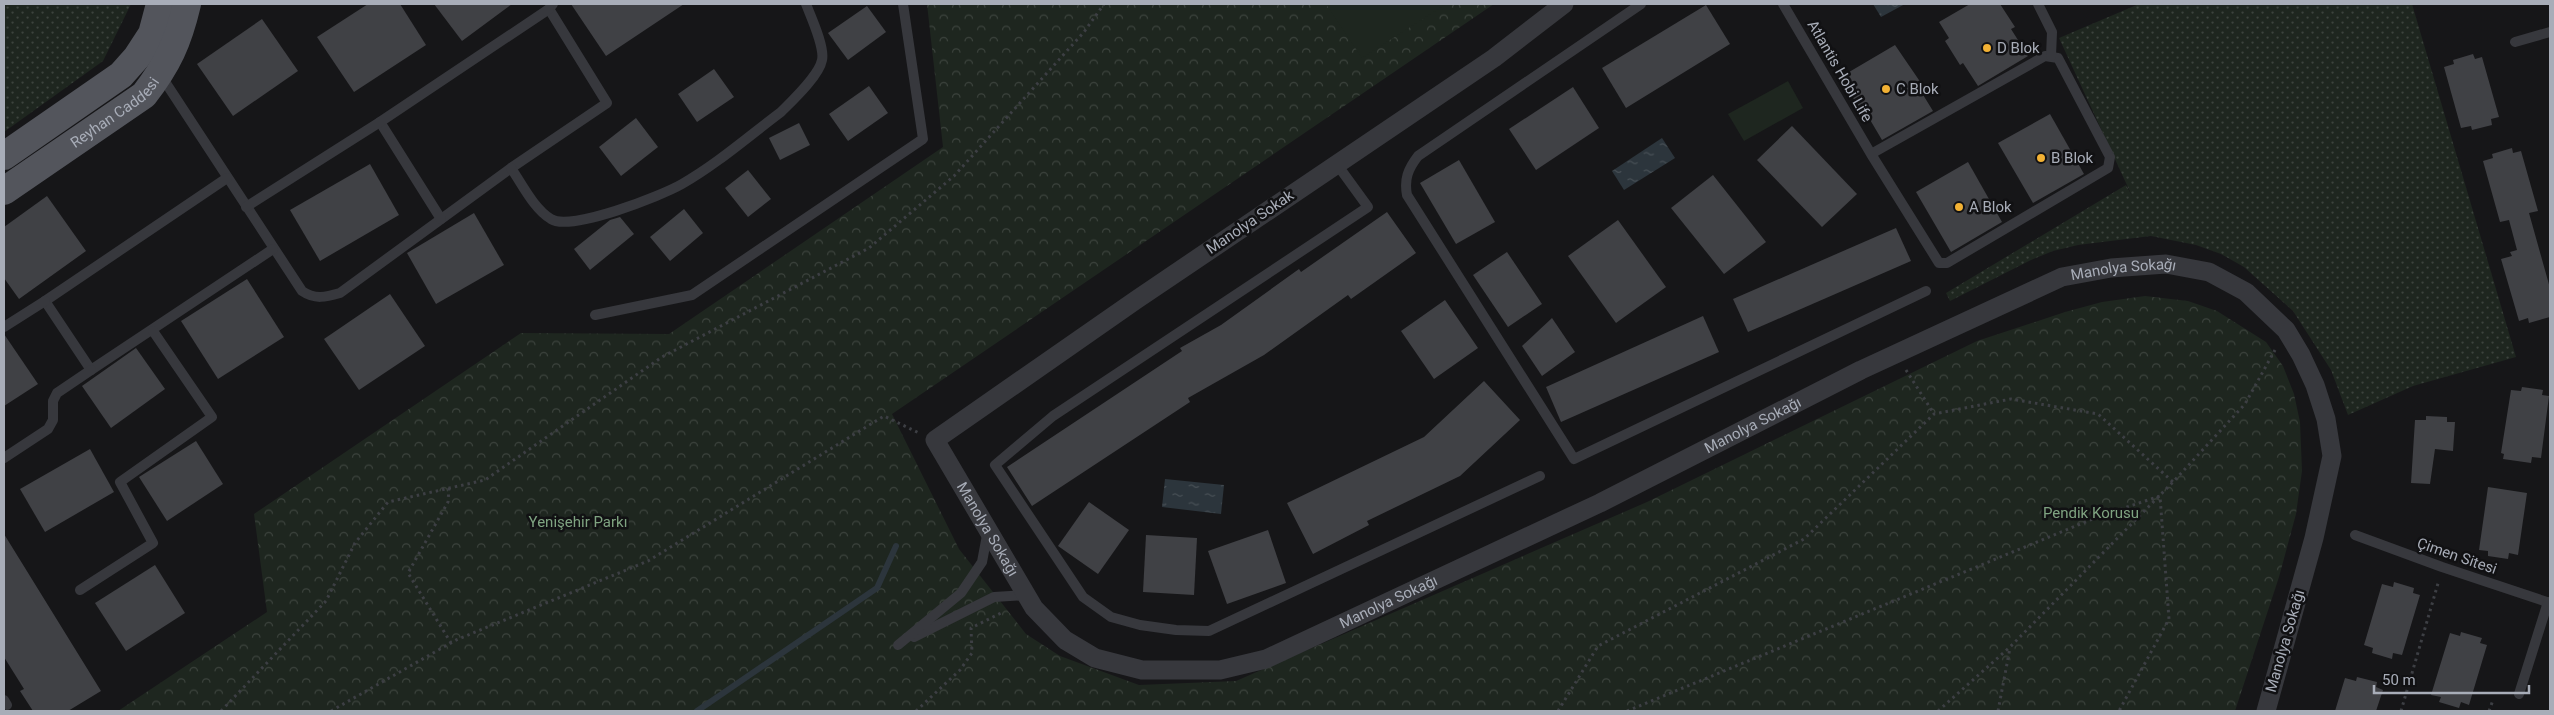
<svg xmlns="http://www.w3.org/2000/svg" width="2554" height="715" font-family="Roboto,sans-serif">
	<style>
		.grass { fill: url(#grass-dots) }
		.forest { fill: url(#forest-crowns) }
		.pitch { fill: #1e261f }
		.water { fill: url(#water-ripples) }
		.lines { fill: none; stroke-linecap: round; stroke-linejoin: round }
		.stream { stroke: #2c353c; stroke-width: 6 }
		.building { fill: #404145 }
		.path { stroke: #3d3f44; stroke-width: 3; stroke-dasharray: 2.5 4; stroke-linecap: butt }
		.lane { stroke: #37383d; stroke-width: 10 }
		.street { stroke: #37383d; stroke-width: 19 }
		.primary { stroke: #53555c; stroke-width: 28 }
		.poi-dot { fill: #f2b134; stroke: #111113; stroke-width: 2 }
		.labels { text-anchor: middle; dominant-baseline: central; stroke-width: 5; stroke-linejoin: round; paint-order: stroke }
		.poi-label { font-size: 15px; fill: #a8adb8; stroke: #111113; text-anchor: start }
		.street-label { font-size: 15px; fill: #a8adb8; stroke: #111113 }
		.park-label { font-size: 15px; fill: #7fa381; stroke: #111113 }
	</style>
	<defs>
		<pattern id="grass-dots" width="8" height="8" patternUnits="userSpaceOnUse" patternTransform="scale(1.25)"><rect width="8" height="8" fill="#1e261f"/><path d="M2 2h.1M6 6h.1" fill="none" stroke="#3c433d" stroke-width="1.8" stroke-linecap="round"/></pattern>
		<pattern id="forest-crowns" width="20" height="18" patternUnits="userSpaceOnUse" patternTransform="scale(1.25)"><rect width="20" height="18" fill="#1e261f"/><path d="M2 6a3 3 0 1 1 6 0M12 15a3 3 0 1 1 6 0" fill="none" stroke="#3c433d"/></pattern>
		<pattern id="water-ripples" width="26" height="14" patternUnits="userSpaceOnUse" patternTransform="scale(1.25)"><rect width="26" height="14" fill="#2c353c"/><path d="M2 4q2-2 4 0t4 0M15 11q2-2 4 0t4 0" fill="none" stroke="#485056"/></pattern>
	</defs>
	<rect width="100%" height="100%" fill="#161618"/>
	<g class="grass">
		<polygon points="4,4 131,4 103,61 4,132"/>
		<polygon points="2139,4 2412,4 2516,357 2413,386 2348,415 2331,370 2293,311 2244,267 2221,254 2196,245 2151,236 2078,245 2053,251 2031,260 1950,301 1946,293 2126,185 2132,196 2059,38"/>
	</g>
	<polygon class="forest" points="927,4 1494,4 892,414 959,549 1026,634 1060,656 1139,685 1236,681 1647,502 1977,341 2065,312 2102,302 2145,296 2188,301 2217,311 2266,342 2283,366 2294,394 2300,422 2302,471 2296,514 2279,577 2235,711 118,711 267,612 254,514 521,333 669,334 943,147"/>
	<g class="pitch">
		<polygon points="1326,4 1446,4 1362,58"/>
		<polygon points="1788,81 1803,108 1744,141 1728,114"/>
	</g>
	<g class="water">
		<polygon points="1873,4 1905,4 1881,17"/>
		<polygon points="1662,138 1675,158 1624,190 1612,171"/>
		<polygon points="1165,479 1224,485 1221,514 1162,507"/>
	</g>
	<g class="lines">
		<polyline class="stream" points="697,711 877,588 896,546"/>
	</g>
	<g class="building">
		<polygon points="368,4 400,4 426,45 354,92 317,37"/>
		<polygon points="434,4 512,4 462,41"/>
		<polygon points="571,4 684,4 606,56"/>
		<polygon points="1970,4 2000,4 2015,27 2011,29 2028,56 1978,86 1963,63 1960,65 1945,41 1949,38 1939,22"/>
		<polygon points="1706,5 1730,44 1626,108 1602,68"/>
		<polygon points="867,6 886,32 848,60 828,33"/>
		<polygon points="262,19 298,71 233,116 197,64"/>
		<polygon points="1895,45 1921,83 1917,85 1933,111 1882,140 1869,118 1866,120 1852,96 1855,93 1844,75"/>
		<polygon points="2473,54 2475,59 2482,57 2499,117 2491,119 2492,125 2472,130 2471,126 2461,128 2444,67 2454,64 2453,60"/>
		<polygon points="714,69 734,97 697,122 678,94"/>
		<polygon points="869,86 888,113 848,141 829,114"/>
		<polygon points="1573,87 1599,128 1536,170 1509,129"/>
		<polygon points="2050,114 2084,174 2033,203 1998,143"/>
		<polygon points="636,118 658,147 621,176 599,147"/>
		<polygon points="799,123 810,145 780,160 769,138"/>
		<polygon points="1792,126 1857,194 1822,227 1757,160"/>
		<polygon points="2512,148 2513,153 2521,151 2538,211 2529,213 2550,288 2550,317 2529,323 2528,318 2519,321 2501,259 2512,256 2510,252 2517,250 2509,220 2500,222 2483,161 2493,158 2492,154"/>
		<polygon points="1459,160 1495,222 1456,244 1420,183"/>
		<polygon points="1968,162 2002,222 1951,252 1916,192"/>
		<polygon points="370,164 399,215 320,261 290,210"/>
		<polygon points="748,170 771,199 748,217 725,188"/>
		<polygon points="1713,175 1766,242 1724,274 1671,208"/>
		<polygon points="47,196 86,251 19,299 4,278 4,227"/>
		<polygon points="684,209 703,233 670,261 650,237"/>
		<polygon points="1387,212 1416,253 1351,299 1348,295 1264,355 1188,398 1190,402 1032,506 1007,467 1182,351 1180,348 1221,325 1299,269 1301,272"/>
		<polygon points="474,213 504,265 436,304 407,253"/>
		<polygon points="620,217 634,234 590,270 574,249 610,220"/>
		<polygon points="1618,220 1666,287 1616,323 1568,256"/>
		<polygon points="1896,228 1911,261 1748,332 1733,299"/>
		<polygon points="1507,252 1542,304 1508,327 1473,275"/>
		<polygon points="247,279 284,337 218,379 181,321"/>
		<polygon points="390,294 425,346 359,390 324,339"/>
		<polygon points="1445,300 1478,348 1434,379 1401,331"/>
		<polygon points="1703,316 1719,352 1561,422 1546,387"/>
		<polygon points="1552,318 1575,352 1542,376 1522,346"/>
		<polygon points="4,334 38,384 4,406"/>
		<polygon points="136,348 165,389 111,428 82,386"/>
		<polygon points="1484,381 1520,420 1460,476 1367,521 1369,525 1313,554 1287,503 1424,437"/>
		<polygon points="2522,387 2543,390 2542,395 2549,396 2541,458 2532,457 2531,463 2503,459 2504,454 2501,453 2511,390 2521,391"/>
		<polygon points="2426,416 2447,417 2447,422 2455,422 2453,451 2435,449 2430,484 2411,483 2415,420 2426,420"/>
		<polygon points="196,441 223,484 167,521 139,477"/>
		<polygon points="90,449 114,492 45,532 20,489"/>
		<polygon points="2488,487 2527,493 2518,555 2509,553 2508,559 2488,556 2488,551 2479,550"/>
		<polygon points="1089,502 1129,530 1098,574 1058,546"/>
		<polygon points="1268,530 1286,583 1227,604 1208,551"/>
		<polygon points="4,534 101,691 68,711 33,711 20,691 24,689 4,657"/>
		<polygon points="1146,535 1197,538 1194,595 1143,592"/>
		<polygon points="155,565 185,613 126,651 95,603"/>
		<polygon points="2394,582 2414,588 2413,593 2420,595 2402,655 2393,653 2392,659 2372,653 2373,648 2364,645 2382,584 2393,587"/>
		<polygon points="2461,632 2482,638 2480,643 2487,645 2469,705 2461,702 2459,708 2439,702 2441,697 2431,695 2450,633 2460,636"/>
		<polygon points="2357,677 2377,682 2376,687 2383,690 2376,711 2335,711 2345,678 2356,681"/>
	</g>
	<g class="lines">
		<g class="path">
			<polyline points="1906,370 1934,414"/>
			<polyline points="449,488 448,502 408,573 451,643"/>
			<polyline points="221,711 326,601 355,543 388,502 485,480 662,357 869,248 954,176 1084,32 1104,4"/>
			<polyline points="331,711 456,640 648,561 884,416 919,433"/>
			<polyline points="916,711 960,670 972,653 971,628 1001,613"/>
			<polyline points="1558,711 1598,646 1804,539 1934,414 2011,399 2098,414 2173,482"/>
			<polyline points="1627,711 2100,516 2160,496 2169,619 2119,711"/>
			<polyline points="1938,711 2010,647 2173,482 2245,404 2275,350"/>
			<polyline points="1998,711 2010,648"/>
			<polyline points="2401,711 2439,580"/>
			<polyline points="2489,711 2493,700"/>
		</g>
		<g class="lane">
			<path d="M1641,4l-223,152c-10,13 -14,23 -11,39l167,264 352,-168"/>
			<polyline points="1783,4 1871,154 1939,263 1947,263 2108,168 2110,157 2058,58 2045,56 1871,154"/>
			<polyline points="2038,4 2052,32 2051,56"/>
			<polyline points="2515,42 2550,32"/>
			<path d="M160,74l142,217c13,9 24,6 38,2l171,-125 96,-65 -58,-94 4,-5"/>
			<polyline points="380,122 441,219"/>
			<polyline points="1336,163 1368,207 1053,416 995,465 1083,597 1111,617 1140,625 1176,630 1209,631 1540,476"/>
			<path d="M511,168c11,16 23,41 40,51 19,13 110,-23 131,-35 35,-20 67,-48 99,-72 11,-11 38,-36 41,-52 3,-13 -11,-43 -16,-56"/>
			<polyline points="227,178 45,301 91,370 273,249"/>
			<polyline points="246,207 380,122 549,9"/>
			<polyline points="595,315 692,295 923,139 903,4"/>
			<polyline points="4,327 45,301"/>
			<polyline points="4,458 48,429 53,420 53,401 57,393 91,370"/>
			<polyline points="2355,535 2442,567 2550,603"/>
			<polyline points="80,590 153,543 120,482 212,417 153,331"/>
			<polyline points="914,637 994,597 1026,595"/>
			<polyline points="898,645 961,593 982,562 988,530"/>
			<polyline points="2519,694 2548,602"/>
			<polyline points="4,700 7,705"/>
		</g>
		<path class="street" id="s1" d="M1564,4l-70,54 -358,242 -201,140 99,168 31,32 30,18 47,12h78l46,-11 334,-156 261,-133 201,-93 49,-9 55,-4 43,8 37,20 40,38 15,25 14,30 11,34 6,37 -18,82 -48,173"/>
		<g class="primary">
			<polyline points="4,156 121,75 137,57 152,34 160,4"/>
			<path id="s2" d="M4,191l140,-96c24,-31 34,-53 43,-91"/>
		</g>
	</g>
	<g class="poi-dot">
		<circle cx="1987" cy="48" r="5"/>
		<circle cx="1886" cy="89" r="5"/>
		<circle cx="2041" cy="158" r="5"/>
		<circle cx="1959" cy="207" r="5"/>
	</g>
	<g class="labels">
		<g class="poi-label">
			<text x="1997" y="48">D Blok</text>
			<text x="1896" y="89">C Blok</text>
			<text x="2051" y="158">B Blok</text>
			<text x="1969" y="207">A Blok</text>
		</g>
		<g class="street-label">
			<text transform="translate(1840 71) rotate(60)">Atlantis Hobi Life</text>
			<text stroke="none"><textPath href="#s2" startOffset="136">Reyhan Caddesi</textPath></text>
			<text transform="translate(1250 222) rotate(-34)">Manolya Sokak</text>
			<text stroke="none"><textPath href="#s1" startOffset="2159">Manolya Sokağı</textPath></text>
			<text stroke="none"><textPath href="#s1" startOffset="1754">Manolya Sokağı</textPath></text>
			<text stroke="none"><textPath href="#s1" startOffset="869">Manolya Sokağı</textPath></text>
			<text transform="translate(2457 556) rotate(19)">Çimen Sitesi</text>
			<text stroke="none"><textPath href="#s1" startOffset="1349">Manolya Sokağı</textPath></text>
			<text transform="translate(2285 641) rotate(-74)">Manolya Sokağı</text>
		</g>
		<g class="park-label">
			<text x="2091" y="513">Pendik Korusu</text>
			<text x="578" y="522">Yenişehir Parkı</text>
		</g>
	</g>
	<rect width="2554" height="715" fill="none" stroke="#a8adb8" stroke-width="10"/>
	<path d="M2374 685v8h155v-8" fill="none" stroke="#a8adb8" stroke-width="2.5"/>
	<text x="2382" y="685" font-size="15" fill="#a8adb8" stroke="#111113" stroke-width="4" paint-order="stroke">50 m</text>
</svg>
